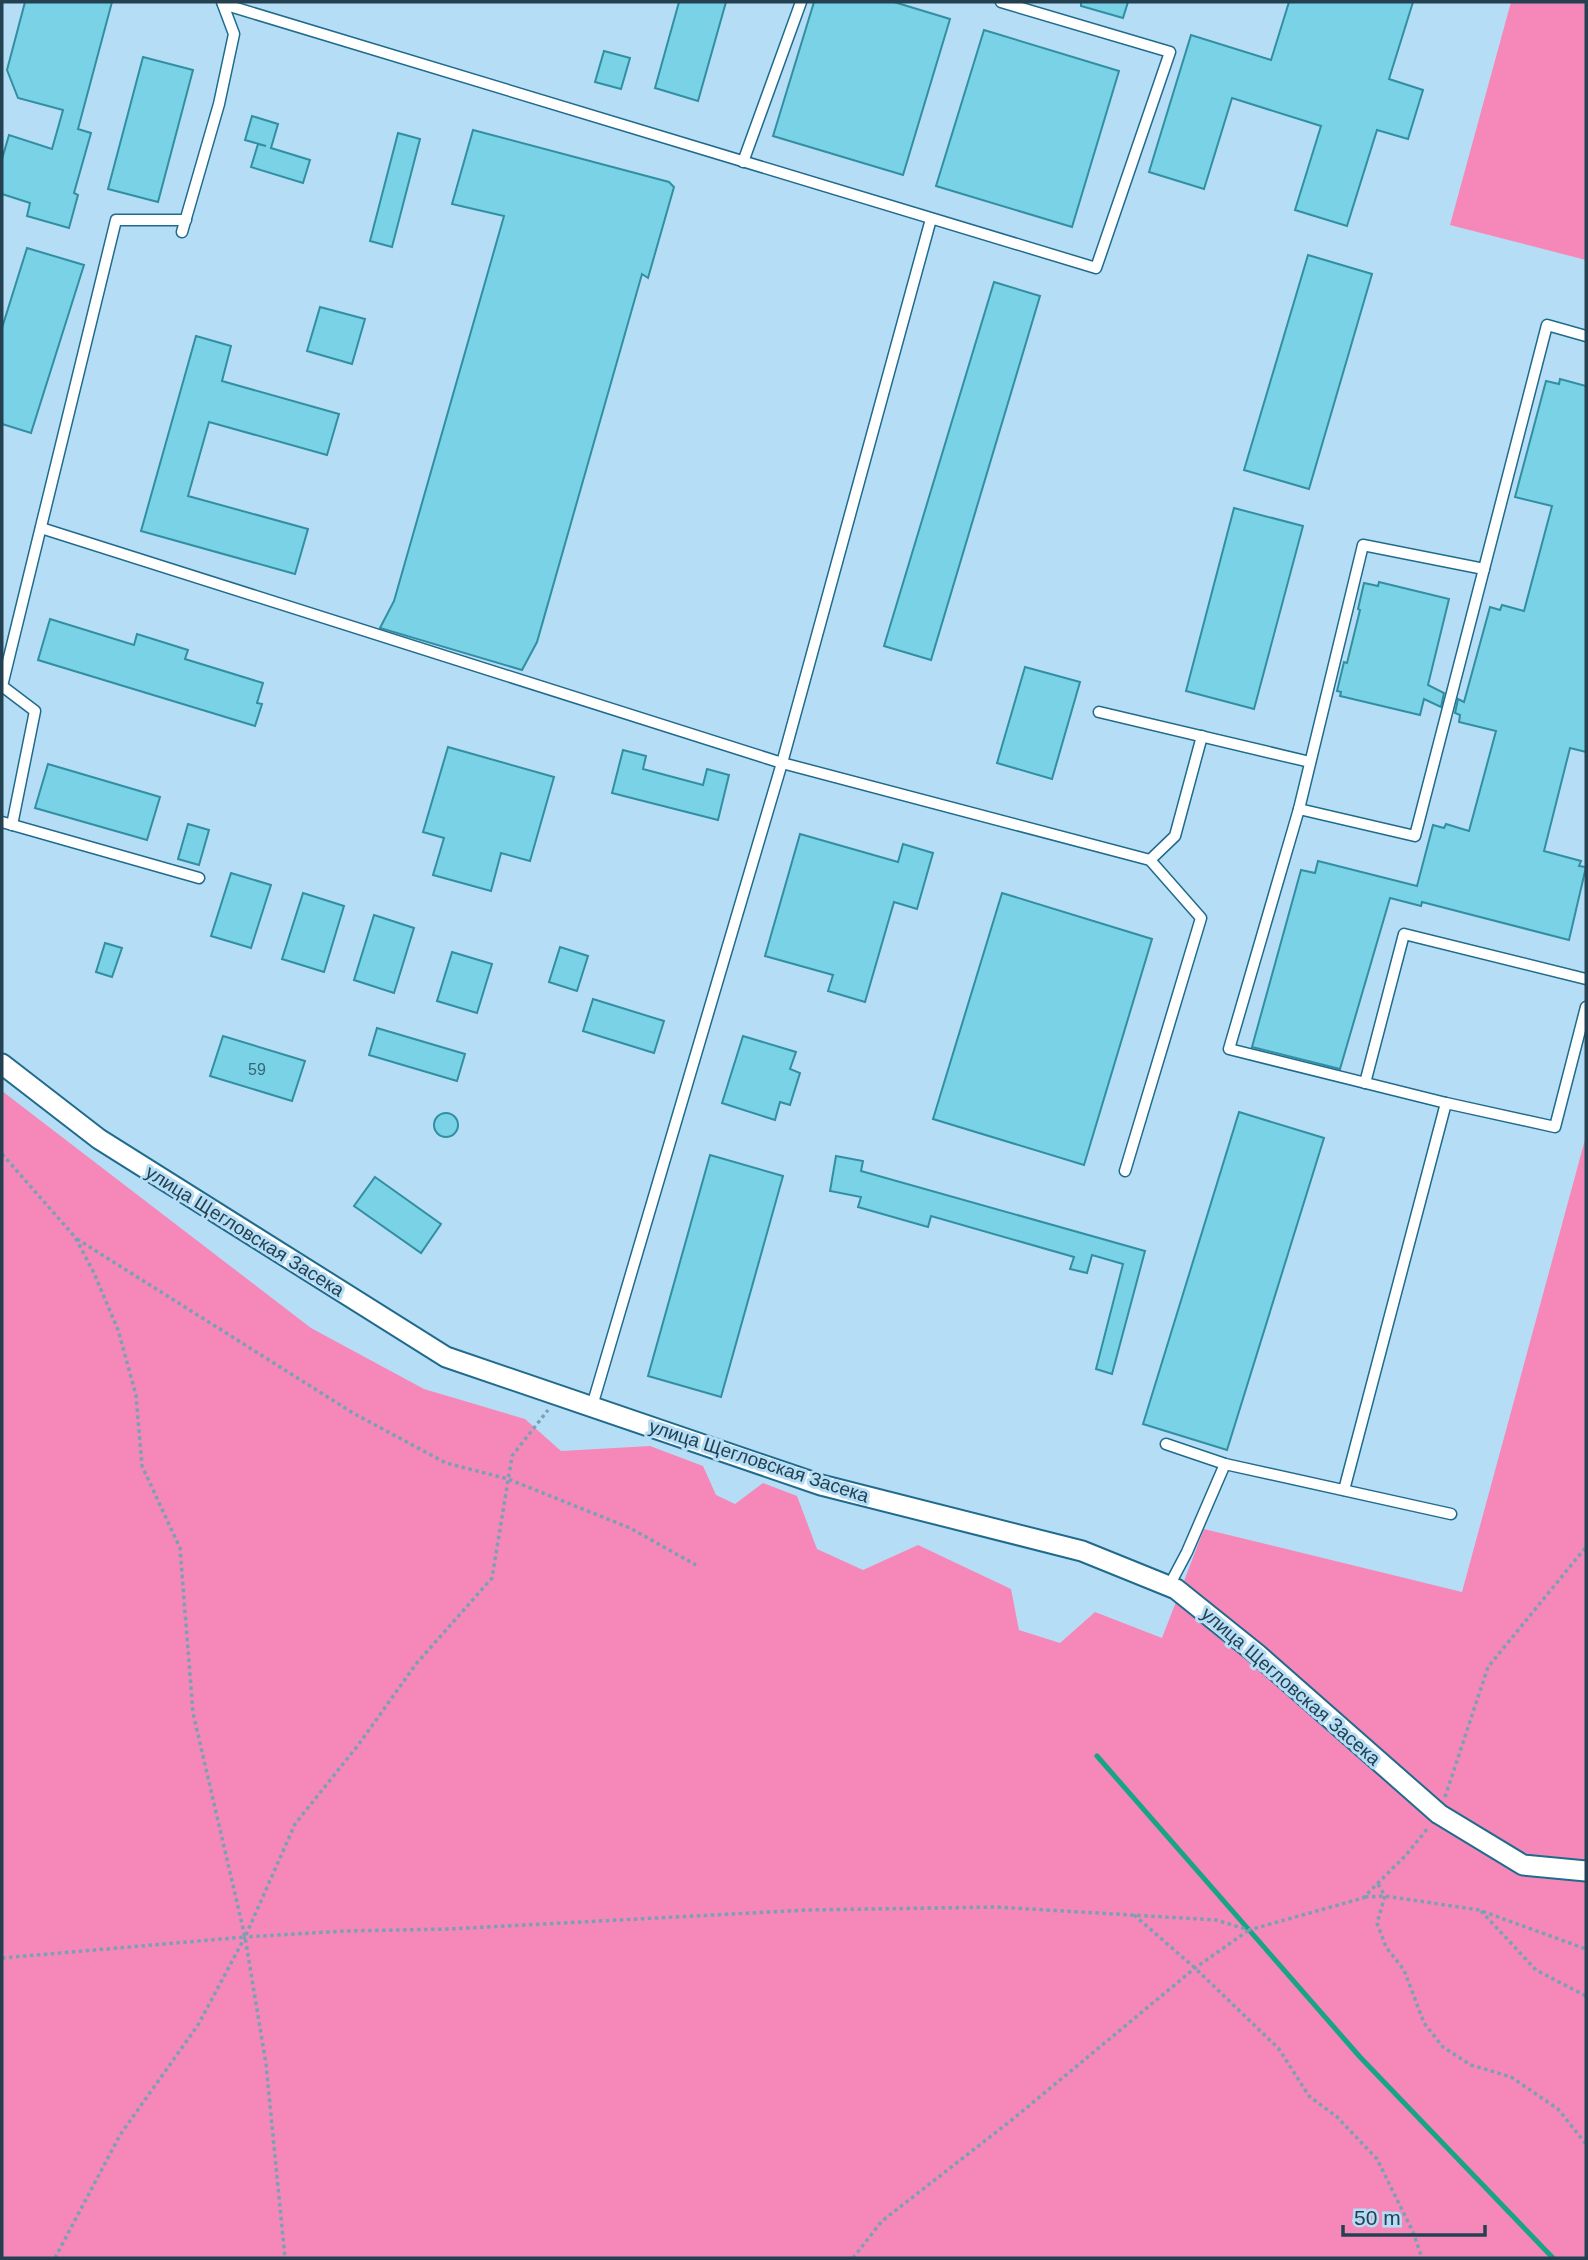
<svg xmlns="http://www.w3.org/2000/svg" width="1588" height="2260" font-family="Arial,sans-serif">
	<style>
		.green { fill: #f588b8 }
		.lines { fill: none; stroke-linecap: round; stroke-linejoin: round }
		.stream { stroke: #18a486; stroke-width: 5 }
		.building { fill: #79d2e6; stroke: #318fa1; stroke-width: 2 }
		.lane-casing { stroke: #206b8d; stroke-width: 13 }
		.street-casing { stroke: #206b8d; stroke-width: 23 }
		.path { stroke: #7ba0b4; stroke-width: 3.5; stroke-dasharray: 3.5 3.5; stroke-linecap: butt }
		.lane { stroke: #fff; stroke-width: 10 }
		.street { stroke: #fff; stroke-width: 19 }
		.labels { text-anchor: middle; dominant-baseline: central; stroke-width: 6; stroke-linejoin: round; paint-order: stroke }
		.number-label { font-size: 16px; fill: #386576 }
		.street-label { font-size: 19px; fill: #234150; stroke: #b5def6 }
	</style>
	<rect width="100%" height="100%" fill="#b5def6"/>
	<g class="green">
		<polygon points="1511,2 1586,2 1586,260 1450,225"/>
		<polygon points="2,1091 311,1328 424,1389 525,1419 561,1451 650,1446 703,1466 716,1495 735,1504 763,1483 797,1496 817,1549 863,1570 918,1545 1011,1589 1019,1630 1060,1643 1095,1612 1162,1638 1204,1529 1462,1592 1586,1136 1586,2258 2,2258"/>
	</g>
	<g class="lines">
		<polyline class="stream" points="1097,1756 1360,2057 1553,2258"/>
	</g>
	<g class="building">
		<polygon points="25,2 112,2 78,129 91,133 74,193 78,195 69,228 27,216 30,203 2,194 2,159 9,135 52,149 63,110 18,98 7,70"/>
		<polygon points="679,2 726,2 698,101 655,88"/>
		<polygon points="814,2 894,2 950,19 903,175 773,136"/>
		<polygon points="1081,2 1128,2 1123,18 1081,6"/>
		<polygon points="1289,2 1413,2 1389,79 1423,90 1408,139 1377,130 1347,226 1295,210 1321,126 1232,98 1204,189 1149,172 1191,35 1271,60"/>
		<polygon points="984,30 1119,71 1072,227 936,186"/>
		<polygon points="604,51 630,58 621,89 595,82"/>
		<polygon points="143,57 193,70 158,202 108,189"/>
		<polygon points="252,116 278,124 271,148 310,160 303,183 251,167 258,144 266,146 245,140"/>
		<polygon points="473,130 669,182 674,187 648,278 642,274 537,642 522,670 380,628 394,601 504,216 452,204"/>
		<polygon points="398,133 420,139 392,247 370,241"/>
		<polygon points="27,248 84,265 31,433 2,424 2,328"/>
		<polygon points="1308,255 1372,274 1309,489 1244,470"/>
		<polygon points="994,282 1040,296 931,660 884,646"/>
		<polygon points="320,307 365,319 352,364 307,351"/>
		<polygon points="196,336 231,346 222,381 339,414 327,455 209,422 188,496 308,529 295,574 141,531"/>
		<polygon points="1560,379 1586,386 1586,752 1570,748 1544,851 1581,861 1579,866 1586,867 1569,940 1422,902 1421,906 1390,898 1340,1069 1252,1047 1301,870 1315,873 1318,861 1417,886 1433,825 1444,828 1446,824 1469,831 1496,731 1459,722 1460,715 1455,713 1458,699 1464,702 1490,607 1500,610 1502,605 1524,611 1552,506 1515,497 1546,381 1559,384"/>
		<polygon points="1234,508 1303,526 1254,709 1186,691"/>
		<polygon points="1379,582 1449,599 1428,685 1444,693 1441,707 1424,699 1420,715 1340,696 1341,692 1337,691 1344,662 1347,663 1360,610 1358,609 1364,583 1378,586"/>
		<polygon points="50,619 134,645 137,634 188,650 185,659 263,683 257,703 262,704 255,726 38,660"/>
		<polygon points="1025,667 1080,682 1052,779 997,763"/>
		<polygon points="448,747 554,777 530,861 501,853 491,891 433,875 444,838 423,832"/>
		<polygon points="623,750 646,756 643,769 703,785 707,769 729,775 718,820 612,793"/>
		<polygon points="48,764 160,797 147,840 35,808"/>
		<polygon points="188,824 209,830 199,865 178,859"/>
		<polygon points="800,834 898,862 903,844 933,853 917,909 894,902 865,1002 828,991 833,975 765,956"/>
		<polygon points="231,873 271,885 251,948 211,936"/>
		<polygon points="303,893 344,906 324,972 282,959"/>
		<polygon points="1002,893 1152,939 1084,1165 933,1119"/>
		<polygon points="374,915 414,928 394,993 354,980"/>
		<polygon points="105,943 122,948 112,977 96,972"/>
		<polygon points="560,947 588,956 577,991 549,982"/>
		<polygon points="452,952 492,964 477,1013 437,1001"/>
		<polygon points="593,999 664,1021 654,1053 583,1031"/>
		<polygon points="377,1028 465,1054 457,1081 369,1055"/>
		<polygon points="223,1036 305,1061 292,1101 210,1076"/>
		<polygon points="743,1036 796,1052 790,1069 800,1073 790,1105 780,1102 775,1120 722,1103"/>
		<polygon points="1239,1112 1324,1138 1227,1450 1143,1424"/>
		<circle cx="446" cy="1125" r="12"/>
		<polygon points="710,1155 783,1176 721,1397 648,1376"/>
		<polygon points="836,1156 863,1161 861,1171 1145,1251 1112,1374 1096,1369 1123,1264 1092,1255 1087,1273 1070,1269 1074,1257 931,1216 928,1227 858,1207 861,1197 830,1191"/>
		<polygon points="375,1177 441,1224 421,1253 354,1206"/>
	</g>
	<g class="lines">
		<g class="lane-casing">
			<g id="lane">
				<polyline points="223,4 1096,268 1170,52 1001,2"/>
				<polyline points="743,162 801,2"/>
				<polyline points="182,232 219,104 234,34 222,2"/>
				<polyline points="41,528 782,763 1150,860 1201,918 1125,1171"/>
				<polyline points="1099,712 1310,762"/>
				<polyline points="1299,809 1415,836 1547,325 1586,336"/>
				<polyline points="2,822 199,878"/>
				<polyline points="12,825 35,711 2,686 116,220 186,220"/>
				<polyline points="1150,860 1175,836 1202,736"/>
				<polyline points="1365,1083 1404,934 1586,979"/>
				<polyline points="1446,1103 1229,1049 1299,809 1363,545 1484,569"/>
				<polyline points="592,1406 782,763 931,219"/>
				<polyline points="1166,1444 1225,1464 1451,1514"/>
				<polyline points="1344,1490 1446,1103 1555,1127 1586,1007"/>
				<polyline points="1169,1586 1187,1552 1225,1464"/>
			</g>
		</g>
		<g class="street-casing">
			<polyline id="street" points="2,1064 99,1139 446,1357 821,1485 1082,1551 1176,1589 1257,1654 1439,1814 1523,1865 1586,1871"/>
		</g>
		<g class="path">
			<polyline points="2,1154 75,1237 94,1273 118,1330 136,1395 142,1466 180,1548 193,1713 245,1937 266,2064 285,2258"/>
			<polyline points="77,1239 353,1413 446,1463 508,1479 630,1528 696,1565"/>
			<polyline points="1445,1797 1488,1667 1586,1547"/>
			<polyline points="1378,1884 1385,1896 1377,1923 1386,1947 1404,1970 1424,2023 1443,2047 1471,2065 1511,2077 1558,2109 1586,2144"/>
			<polyline points="1365,1897 1385,1896 1479,1910 1586,1949"/>
			<polyline points="1481,1911 1536,1970 1586,1996"/>
			<polyline points="1134,1915 1195,1968 1279,2049 1309,2096 1337,2117 1377,2159 1413,2232 1422,2258"/>
			<polyline points="246,1935 295,1824 359,1744 416,1664 492,1578 512,1456 548,1410"/>
			<polyline points="2,1958 245,1937"/>
			<polyline points="55,2258 120,2135 198,2025 245,1937 345,1931 449,1929 807,1910 996,1907 1216,1920 1249,1930 1363,1898 1406,1855 1428,1828"/>
			<polyline points="853,2258 882,2221 1013,2119 1195,1968 1249,1930"/>
		</g>
		<use href="#lane" class="lane"/>
		<use href="#street" class="street"/>
	</g>
	<g class="labels">
		<g class="number-label">
			<text x="257" y="1069">59</text>
		</g>
		<g class="street-label">
			<text transform="translate(245 1231) rotate(32)">улица Щегловская Засека</text>
			<text transform="translate(759 1461) rotate(18)">улица Щегловская Засека</text>
			<text transform="translate(1291 1686) rotate(41)">улица Щегловская Засека</text>
		</g>
	</g>
	<rect width="1588" height="2260" fill="none" stroke="#234150" stroke-width="7"/>
	<path d="M1343 2225v10h142v-10" fill="none" stroke="#234150" stroke-width="3.5"/>
	<text x="1354" y="2225" font-size="21" fill="#234150" stroke="#b5def6" stroke-width="5" paint-order="stroke">50 m</text>
</svg>
